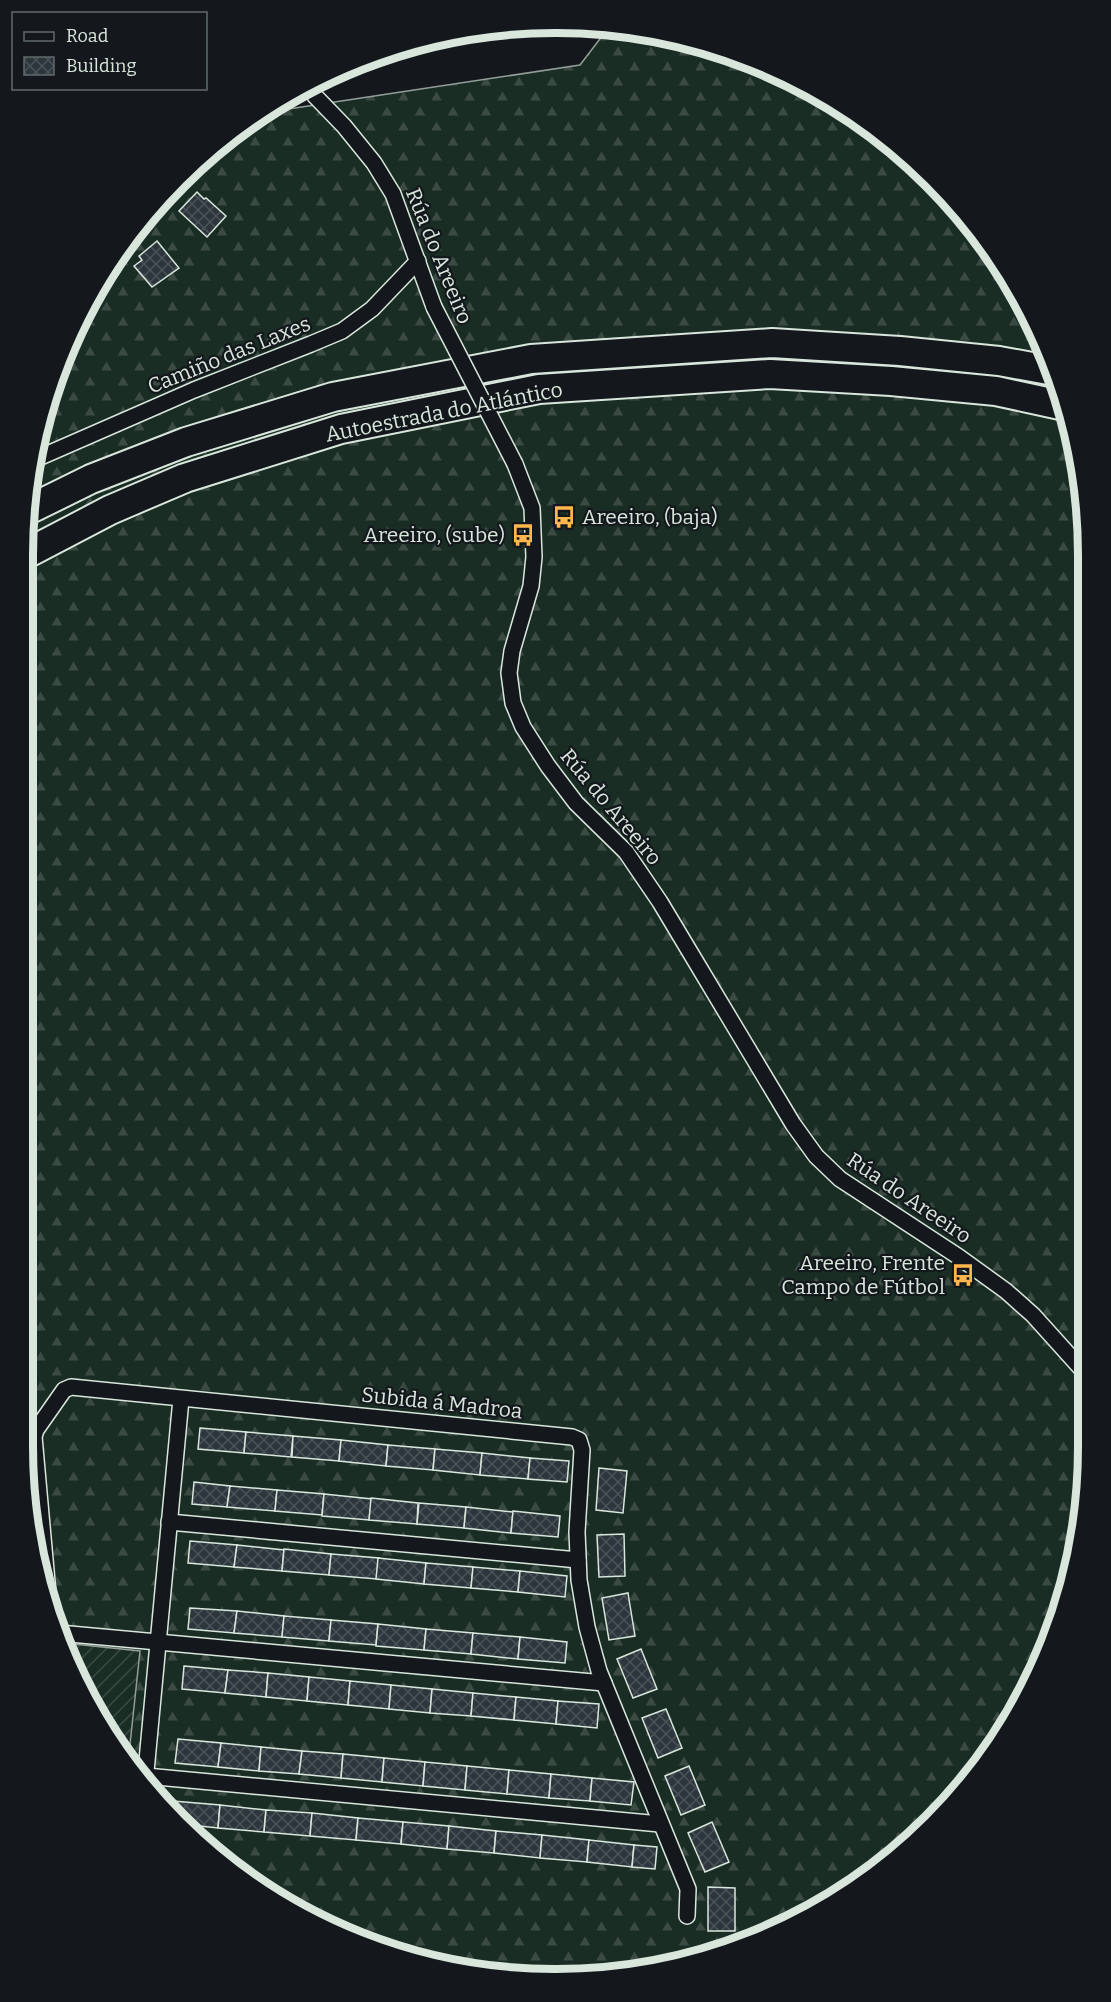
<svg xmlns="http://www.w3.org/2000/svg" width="1111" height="2002" font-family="Bitter,serif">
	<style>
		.forest { fill: url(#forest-firs); stroke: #939e99; stroke-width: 1.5 }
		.garden { fill: url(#garden-furrows); stroke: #939e99; stroke-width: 1.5 }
		.building { fill: url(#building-cross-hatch); stroke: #d8e6dc; stroke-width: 1.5 }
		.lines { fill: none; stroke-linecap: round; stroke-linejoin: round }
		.minor-casing { stroke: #d8e6dc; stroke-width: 18 }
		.motorway-casing { stroke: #d8e6dc; stroke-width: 32 }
		.minor { stroke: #14181c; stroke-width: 15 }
		.motorway { stroke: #14181c; stroke-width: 28 }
		.minor-bridge-casing { stroke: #d8e6dc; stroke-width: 18; stroke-linecap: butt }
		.minor-bridge { stroke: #14181c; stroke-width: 15 }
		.labels { text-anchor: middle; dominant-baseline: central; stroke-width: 4.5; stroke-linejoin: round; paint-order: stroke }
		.street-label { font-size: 21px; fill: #d8e6dc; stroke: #14181c }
		.poi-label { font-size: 21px; fill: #d8e6dc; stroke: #14181c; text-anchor: end }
		.rim { fill: none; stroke: #d8e6dc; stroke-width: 8 }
	</style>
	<defs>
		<pattern id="forest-firs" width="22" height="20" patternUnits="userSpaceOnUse" patternTransform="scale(1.5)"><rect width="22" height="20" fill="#1a2d24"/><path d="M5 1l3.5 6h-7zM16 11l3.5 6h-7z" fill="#3b4b43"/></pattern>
		<pattern id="garden-furrows" width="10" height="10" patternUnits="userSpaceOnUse" patternTransform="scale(1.5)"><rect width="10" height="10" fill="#1a2d24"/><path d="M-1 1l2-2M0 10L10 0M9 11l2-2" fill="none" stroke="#3b4b43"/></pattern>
		<pattern id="building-cross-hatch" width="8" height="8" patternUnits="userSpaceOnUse" patternTransform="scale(1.5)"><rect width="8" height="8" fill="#2c363c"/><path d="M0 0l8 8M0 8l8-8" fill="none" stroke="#4a5358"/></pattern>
	</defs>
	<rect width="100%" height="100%" fill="#14181c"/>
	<polygon class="forest" points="609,27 625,27 727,51 822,94 932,178 999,260 1060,384 1084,486 1087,1481 1060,1617 1017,1713 907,1847 759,1939 590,1978 417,1961 259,1889 132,1771 51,1618 23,1446 24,521 51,385 94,289 155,204 231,132 262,113 580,65"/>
	<polygon class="garden" points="64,1643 140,1651 128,1763"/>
	<g class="building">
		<polygon points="197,192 204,199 206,198 226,216 207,237 179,211"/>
		<polygon points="157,241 179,268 152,287 134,266 142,260 139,256"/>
		<polygon points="200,1428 246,1432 244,1453 198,1449"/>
		<polygon points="246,1432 293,1436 291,1457 244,1453"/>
		<polygon points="293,1436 341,1440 339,1461 292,1457"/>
		<polygon points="341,1440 388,1445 386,1466 339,1461"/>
		<polygon points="388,1445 435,1449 433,1470 386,1466"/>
		<polygon points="435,1449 482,1453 480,1475 433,1470"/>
		<polygon points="482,1453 530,1458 528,1479 480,1475"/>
		<polygon points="530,1458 569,1461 567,1482 528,1479"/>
		<polygon points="599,1468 627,1471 623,1513 596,1510"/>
		<polygon points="194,1482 230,1486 227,1507 192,1504"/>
		<polygon points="230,1486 277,1490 275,1511 227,1507"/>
		<polygon points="277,1490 324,1494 322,1515 275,1511"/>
		<polygon points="324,1494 372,1499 369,1520 322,1516"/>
		<polygon points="371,1498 418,1503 417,1524 369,1520"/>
		<polygon points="419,1503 466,1507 464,1528 417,1524"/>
		<polygon points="466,1507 513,1512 511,1533 464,1528"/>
		<polygon points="513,1511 560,1516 558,1537 511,1533"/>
		<polygon points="624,1534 625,1576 599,1577 597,1535"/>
		<polygon points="190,1541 237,1545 234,1567 188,1563"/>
		<polygon points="237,1545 284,1550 282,1571 234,1567"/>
		<polygon points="284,1549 331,1554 329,1575 282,1571"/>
		<polygon points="331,1554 379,1558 377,1579 329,1575"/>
		<polygon points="378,1558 426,1563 424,1584 376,1579"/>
		<polygon points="426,1563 473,1567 471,1588 424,1584"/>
		<polygon points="473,1567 520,1571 518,1592 471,1588"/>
		<polygon points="520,1571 567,1576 565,1597 518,1592"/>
		<polygon points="628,1593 635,1636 609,1640 602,1598"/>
		<polygon points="190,1608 237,1611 234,1633 188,1629"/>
		<polygon points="237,1611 284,1616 282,1637 234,1633"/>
		<polygon points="284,1616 331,1620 329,1641 282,1637"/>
		<polygon points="331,1620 378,1624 376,1645 329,1641"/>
		<polygon points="378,1624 426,1629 424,1650 376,1646"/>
		<polygon points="426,1629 473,1633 471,1654 424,1650"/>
		<polygon points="473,1633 520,1637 518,1659 471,1654"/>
		<polygon points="520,1637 567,1642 565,1663 518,1659"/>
		<polygon points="641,1649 657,1689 633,1698 617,1659"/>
		<polygon points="184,1666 228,1670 225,1693 182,1689"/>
		<polygon points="228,1670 268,1673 266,1697 225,1693"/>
		<polygon points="268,1673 309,1677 307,1701 266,1697"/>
		<polygon points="309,1677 350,1681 348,1705 307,1701"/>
		<polygon points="350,1681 391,1685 389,1709 348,1705"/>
		<polygon points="391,1685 432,1689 430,1713 389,1709"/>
		<polygon points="432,1689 473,1693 471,1716 430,1713"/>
		<polygon points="473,1693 516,1697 514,1720 471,1716"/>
		<polygon points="516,1697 558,1701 556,1724 514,1720"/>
		<polygon points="558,1701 599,1704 597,1728 556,1724"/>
		<polygon points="666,1709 682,1748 658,1758 642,1718"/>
		<polygon points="178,1739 221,1743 218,1767 175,1763"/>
		<polygon points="221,1743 261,1747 259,1771 218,1767"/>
		<polygon points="261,1747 302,1751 299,1774 259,1771"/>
		<polygon points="302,1751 343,1754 341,1778 299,1774"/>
		<polygon points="343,1754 384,1758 382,1782 341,1778"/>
		<polygon points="384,1758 425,1762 423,1786 382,1782"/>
		<polygon points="425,1762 467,1766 465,1790 423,1786"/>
		<polygon points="467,1766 509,1770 507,1794 465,1790"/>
		<polygon points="689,1766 705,1805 681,1815 665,1776"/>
		<polygon points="509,1770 551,1774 549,1798 507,1794"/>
		<polygon points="551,1774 592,1778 590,1801 549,1798"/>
		<polygon points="592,1778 634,1782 631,1805 590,1801"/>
		<polygon points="173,1801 220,1805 218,1828 190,1825 172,1808"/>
		<polygon points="220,1805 266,1810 264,1832 218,1828"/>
		<polygon points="266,1810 312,1813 310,1836 264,1832"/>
		<polygon points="312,1813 358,1818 356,1840 310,1836"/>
		<polygon points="358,1818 403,1822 401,1844 356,1840"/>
		<polygon points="403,1822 449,1826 447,1849 401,1844"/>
		<polygon points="712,1822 729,1862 705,1872 688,1833"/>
		<polygon points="449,1826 496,1831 494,1853 447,1849"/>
		<polygon points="496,1831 542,1835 540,1858 494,1853"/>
		<polygon points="542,1835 589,1840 587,1862 540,1858"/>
		<polygon points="589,1840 634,1845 632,1867 587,1862"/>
		<polygon points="634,1845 657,1847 655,1869 632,1867"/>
		<polygon points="708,1887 735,1888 735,1931 708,1931"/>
	</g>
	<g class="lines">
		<g class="minor-casing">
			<g id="minor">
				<polyline points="309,84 315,96 344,126 374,163 393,194 434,307"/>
				<polyline points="36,459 194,390 311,344 342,331 372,309 418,261"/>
				<polyline points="515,464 532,508 534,557 531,586 512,651 509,673 513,703 523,727 548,766 576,803 626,852 660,902 793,1124 816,1156 840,1179 959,1257 1006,1291 1033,1315 1087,1375"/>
				<polyline points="169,1522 578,1560"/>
				<polyline points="50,1615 34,1437 36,1430 64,1390 71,1387 572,1437 579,1440 582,1450 577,1532 579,1580 587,1627 599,1671 688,1889 687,1916"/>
				<polyline points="59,1633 604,1683"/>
				<polyline points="146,1776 660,1824"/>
				<polyline points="145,1782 181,1399"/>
			</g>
		</g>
		<g class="motorway-casing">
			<g id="motorway">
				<polyline points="26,511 91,479 186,442 333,397 531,359 772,343 900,351 999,361 1054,371"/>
				<polyline points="24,555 110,510 185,478 341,429 539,389 770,374 891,381 996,391 1065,406"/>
			</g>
		</g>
		<use href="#minor" class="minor"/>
		<use href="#motorway" class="motorway"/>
		<g class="minor-bridge-casing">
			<polyline id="minor-bridge" points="434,307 515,464"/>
		</g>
		<use href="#minor-bridge" class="minor-bridge"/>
	</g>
	<defs>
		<g id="bus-bare" transform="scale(1.8)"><path d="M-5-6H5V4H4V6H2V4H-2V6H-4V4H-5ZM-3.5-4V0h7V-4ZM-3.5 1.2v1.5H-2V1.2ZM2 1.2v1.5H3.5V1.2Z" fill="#ffb74d" stroke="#14181c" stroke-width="2.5" paint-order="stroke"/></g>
	</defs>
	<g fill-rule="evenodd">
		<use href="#bus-bare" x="564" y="517"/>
		<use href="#bus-bare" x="523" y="535"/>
		<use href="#bus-bare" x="963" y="1275"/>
	</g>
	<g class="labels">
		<g class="street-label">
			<text transform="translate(439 256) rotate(68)">Rúa do Areeiro</text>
			<text transform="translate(229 355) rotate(-22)">Camiño das Laxes</text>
			<text transform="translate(444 412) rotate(-11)">Autoestrada do Atlántico</text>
			<text transform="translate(611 807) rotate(50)">Rúa do Areeiro</text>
			<text transform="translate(909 1198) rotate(34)">Rúa do Areeiro</text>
			<text transform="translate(442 1403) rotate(6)">Subida á Madroa</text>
		</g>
		<g class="poi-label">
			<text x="582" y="517" text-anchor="start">Areeiro, (baja)</text>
			<text x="505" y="535">Areeiro, (sube)</text>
			<text x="945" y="1263">Areeiro, Frente<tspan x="945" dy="24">Campo de Fútbol</tspan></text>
		</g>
	</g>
	<path d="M0 0H1111V2002H0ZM555 33H556A522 522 0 0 1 1078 555V1447A522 522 0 0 1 556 1969H555A522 522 0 0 1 33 1447V555A522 522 0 0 1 555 33Z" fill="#14181c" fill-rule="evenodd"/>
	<path class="rim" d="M555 33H556A522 522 0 0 1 1078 555V1447A522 522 0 0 1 556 1969H555A522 522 0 0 1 33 1447V555A522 522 0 0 1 555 33Z"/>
	<rect x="12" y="12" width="195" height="78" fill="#14181c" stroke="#626a69" stroke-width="1.5"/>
	<rect x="24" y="32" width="30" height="9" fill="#14181c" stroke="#626a69" stroke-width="1.5"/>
	<text x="66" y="42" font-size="18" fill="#d8e6dc">Road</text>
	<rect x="24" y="57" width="30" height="18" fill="url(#building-cross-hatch)" stroke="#626a69" stroke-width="1.5"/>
	<text x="66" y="72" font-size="18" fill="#d8e6dc">Building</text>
</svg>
